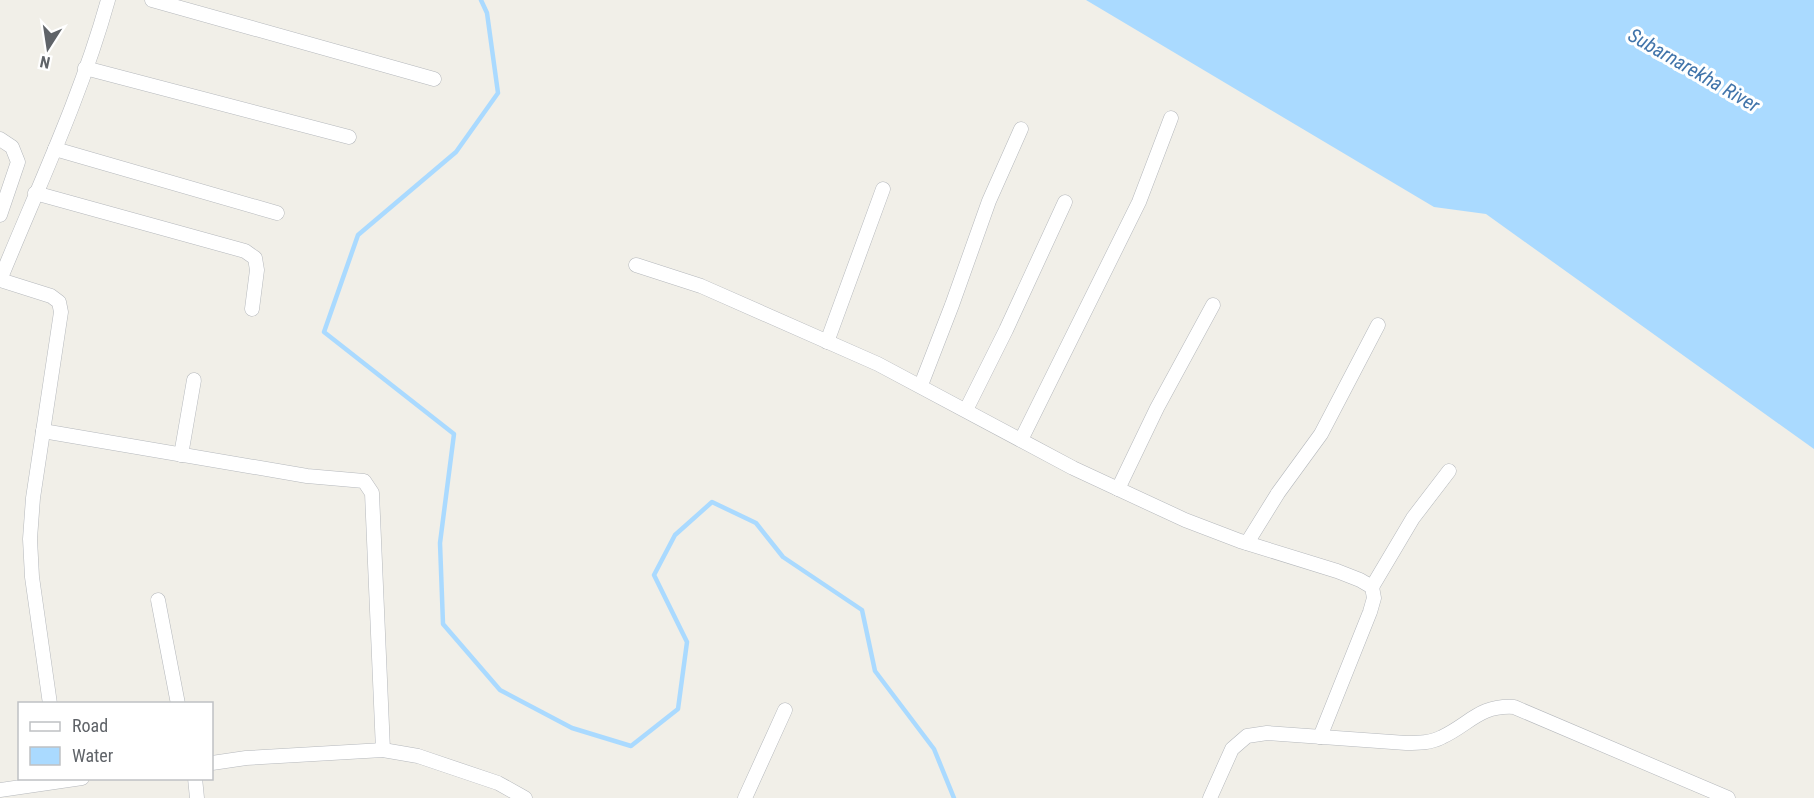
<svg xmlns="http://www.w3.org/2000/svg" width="1814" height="798" font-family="'Roboto Condensed',sans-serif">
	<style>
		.water { fill: #aadaff }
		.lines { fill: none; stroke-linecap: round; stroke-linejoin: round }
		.stream { stroke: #aadaff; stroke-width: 4.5 }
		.street-casing { stroke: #b5b8bc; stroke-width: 15 }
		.street { stroke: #fff; stroke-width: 14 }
		.labels { text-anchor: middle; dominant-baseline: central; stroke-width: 6; stroke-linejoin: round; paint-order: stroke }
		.water-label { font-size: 20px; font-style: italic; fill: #4174aa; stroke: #fff }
	</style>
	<rect width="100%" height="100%" fill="#f1efe8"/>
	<polygon class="water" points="1086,0 1814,0 1814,449 1486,214 1434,207"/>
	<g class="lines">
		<polyline class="stream" points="481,0 487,13 498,93 456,152 358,235 324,332 454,434 440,543 443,624 500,690 572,728 631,746 678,709 687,642 654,575 675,535 712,502 756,523 783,557 862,610 875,671 934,749 954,798"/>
		<g class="street-casing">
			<g id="street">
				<polyline points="152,0 434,79"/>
				<polyline points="85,68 349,137"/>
				<polyline points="0,139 12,147 18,162 0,215"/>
				<polyline points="55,149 277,213"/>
				<polyline points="35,193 245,251 255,258 257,270 252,309"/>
				<polyline points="636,265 701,286 878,364 1073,468 1185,520 1240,541 1337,571 1360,580 1372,587 1374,598 1370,612 1320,737"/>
				<polyline points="0,280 51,296 59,302 61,312 33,498 30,539 32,577 50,704"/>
				<path d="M0,280c38,-93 81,-183 108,-280"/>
				<polyline points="827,342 883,189"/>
				<polyline points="921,385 952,305 989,201 1021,129"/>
				<polyline points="966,410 1006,330 1065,202"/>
				<polyline points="43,431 307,476 364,481 372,493 383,750"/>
				<polyline points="1021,440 1139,202 1171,118"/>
				<polyline points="181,455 194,380"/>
				<polyline points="1118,489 1157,408 1213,305"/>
				<polyline points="1247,543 1278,493 1321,434 1378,325"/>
				<polyline points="1372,587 1413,518 1449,471"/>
				<polyline points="158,600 178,704"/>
				<polyline points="212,763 246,758 383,750 418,756 498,783 525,798"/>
				<polyline points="195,778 197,798"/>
				<polyline points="0,790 82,778"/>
				<polyline points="745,798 785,710"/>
				<path d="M1210,798l22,-49 15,-13 20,-3 139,10c12,0 25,0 36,-6 28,-13 37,-32 72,-30l214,91"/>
			</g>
		</g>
		<use href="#street" class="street"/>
	</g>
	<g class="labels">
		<g class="water-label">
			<text transform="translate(1694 70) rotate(30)">Subarnarekha River</text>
		</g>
	</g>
	<rect x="18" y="702" width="195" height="78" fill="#ffffff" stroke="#bfc1c3" stroke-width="1.5"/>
	<rect x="30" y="722" width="30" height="9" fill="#ffffff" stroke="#bfc1c3" stroke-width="1.5"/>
	<text x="72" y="732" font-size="18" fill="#5f6368">Road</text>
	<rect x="30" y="747" width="30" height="18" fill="#aadaff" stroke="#bfc1c3" stroke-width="1.5"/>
	<text x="72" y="762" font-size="18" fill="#5f6368">Water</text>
	<g transform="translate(48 48) rotate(192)" stroke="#ffffff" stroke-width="4.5" paint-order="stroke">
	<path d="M0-4.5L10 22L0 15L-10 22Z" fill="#5f6368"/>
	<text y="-9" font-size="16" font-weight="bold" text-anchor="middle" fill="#5f6368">N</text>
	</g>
</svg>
